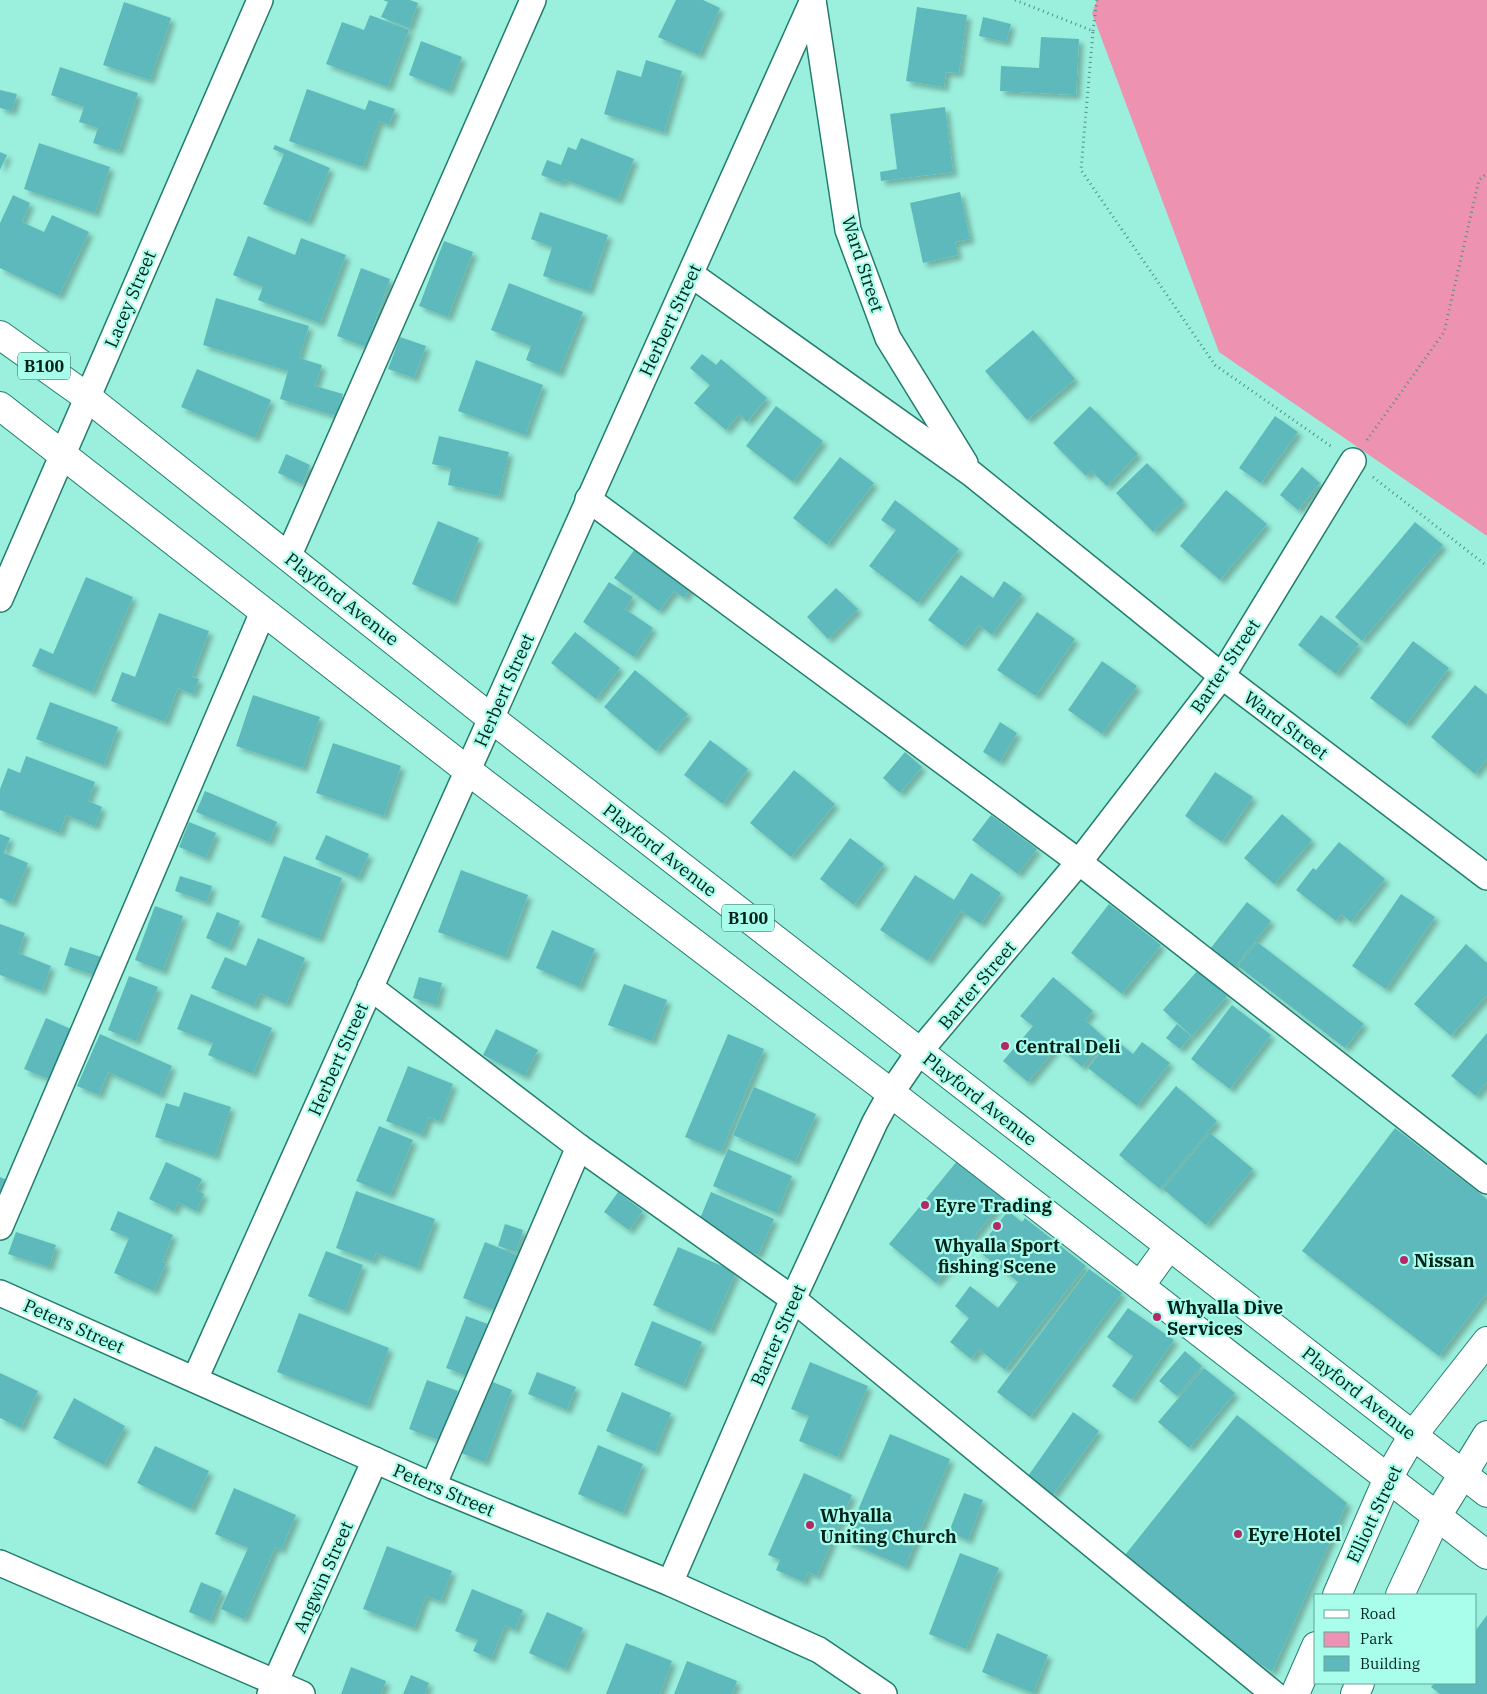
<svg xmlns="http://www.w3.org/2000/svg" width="1487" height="1694" font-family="'IBM Plex Serif',serif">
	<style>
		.green { fill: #ee92b1 }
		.building { fill: #5db9bb; filter: url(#shadow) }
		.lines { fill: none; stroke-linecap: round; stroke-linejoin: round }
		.minor-casing { stroke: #227d6d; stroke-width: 28 }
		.major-casing { stroke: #227d6d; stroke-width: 30 }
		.highway-casing { stroke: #227d6d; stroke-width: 30 }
		.path { stroke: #528f82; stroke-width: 3; stroke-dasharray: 1 4; stroke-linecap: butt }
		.minor { stroke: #fff; stroke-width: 25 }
		.major { stroke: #fff; stroke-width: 28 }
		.highway { stroke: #fff; stroke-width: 28 }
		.poi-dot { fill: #b32968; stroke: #a8feea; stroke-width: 2 }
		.labels { text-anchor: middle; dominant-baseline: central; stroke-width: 4.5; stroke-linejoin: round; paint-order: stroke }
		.shield { fill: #a8feea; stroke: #32645a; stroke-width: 1 }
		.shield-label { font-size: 16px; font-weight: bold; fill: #00221c }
		.street-label { font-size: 18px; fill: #00221c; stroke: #a8feea }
		.poi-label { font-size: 18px; font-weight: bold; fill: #00221c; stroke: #a8feea; text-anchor: start }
	</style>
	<defs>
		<filter id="shadow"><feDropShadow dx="4.5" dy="4.5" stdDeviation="2.5" flood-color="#0004"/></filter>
	</defs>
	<rect width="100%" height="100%" fill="#9bf0dd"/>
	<polygon class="green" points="1097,0 1487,0 1487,536 1219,352 1092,13"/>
	<g class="building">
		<polygon points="383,0 410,0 418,3 409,28 381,17 388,2"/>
		<polygon points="676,0 703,0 720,8 699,55 658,37"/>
		<polygon points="124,2 171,18 150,80 103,65"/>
		<polygon points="917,7 967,15 959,73 946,72 944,87 906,81"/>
		<polygon points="370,15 409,30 388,87 326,64 342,22 364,30"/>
		<polygon points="983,17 1011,24 1006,42 979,36"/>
		<polygon points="1041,37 1079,39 1076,95 1000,91 1001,66 1039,68"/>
		<polygon points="421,41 462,57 449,91 409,75"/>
		<polygon points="646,60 682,71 664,132 604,114 617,70 641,77"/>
		<polygon points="60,67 138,93 119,151 93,143 98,128 79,122 84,107 51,95"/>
		<polygon points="307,89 365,110 369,100 395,109 389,125 379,121 363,167 289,141"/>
		<polygon points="0,90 17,94 12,111 0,108"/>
		<polygon points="945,107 953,172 881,181 880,172 897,169 890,114"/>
		<polygon points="581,138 634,159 618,200 564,179 562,183 541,175 547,160 561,165 568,147 576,150"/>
		<polygon points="39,143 110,167 95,213 24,189"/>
		<polygon points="275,145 330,168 308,222 263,204 284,154 273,149"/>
		<polygon points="0,152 7,155 0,170"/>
		<polygon points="960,192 970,239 955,242 958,255 923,263 910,203"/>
		<polygon points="13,195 30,203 22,222 44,232 52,215 89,232 59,296 0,268 0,223"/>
		<polygon points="540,212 608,235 589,291 543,276 552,247 531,239"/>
		<polygon points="248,236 295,255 301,238 346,255 320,323 258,300 263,287 233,275"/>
		<polygon points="444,241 473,252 448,317 419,306"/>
		<polygon points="361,268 390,279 366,347 337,336"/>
		<polygon points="509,283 583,312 559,373 526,360 531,346 491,330"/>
		<polygon points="216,298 309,326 299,358 322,365 315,386 343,394 336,416 280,399 288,371 203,345"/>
		<polygon points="1033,330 1075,379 1027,420 985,371"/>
		<polygon points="400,337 426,346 414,378 388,369"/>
		<polygon points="702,354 716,365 721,359 767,398 747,422 739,414 726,430 694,403 710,385 690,368"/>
		<polygon points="476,360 543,385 525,435 458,411"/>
		<polygon points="197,369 271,400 255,438 181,407"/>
		<polygon points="776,406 823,441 793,482 746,446"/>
		<polygon points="1090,406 1138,454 1107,486 1091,471 1086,476 1053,443"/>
		<polygon points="1275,416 1298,432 1261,483 1239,468"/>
		<polygon points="439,436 509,452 499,496 448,485 451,468 432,464"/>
		<polygon points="286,454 310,465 302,484 278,473"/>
		<polygon points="840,457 874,483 827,545 793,518"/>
		<polygon points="1147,463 1184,501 1153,532 1116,493"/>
		<polygon points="1302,467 1320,483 1298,510 1280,495"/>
		<polygon points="1226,490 1267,524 1220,580 1180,546"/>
		<polygon points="895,500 959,549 918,603 869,566 896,530 881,520"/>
		<polygon points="438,521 479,538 453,602 412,584"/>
		<polygon points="1415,522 1443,545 1362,641 1335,617"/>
		<polygon points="640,542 695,582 684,598 674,591 659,611 614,578"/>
		<polygon points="961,575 993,598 1004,581 1022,594 992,635 979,625 963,646 928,620"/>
		<polygon points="86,577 133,597 92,692 32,666 40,648 53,654"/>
		<polygon points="609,582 633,597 625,609 653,628 634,657 583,622"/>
		<polygon points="836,588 858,609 828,639 807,617"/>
		<polygon points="1037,612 1075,639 1036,696 997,670"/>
		<polygon points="159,613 209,631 192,677 199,679 193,694 178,688 165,722 111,701 122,672 135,677"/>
		<polygon points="1321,615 1359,644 1336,674 1298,645"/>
		<polygon points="575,632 620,668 596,699 551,663"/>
		<polygon points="1413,641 1449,668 1406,725 1370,698"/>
		<polygon points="1102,661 1137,686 1102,734 1068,710"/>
		<polygon points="635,670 688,714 656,751 604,707"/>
		<polygon points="1475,685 1487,695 1487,759 1475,774 1431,737"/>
		<polygon points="253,695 320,717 303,768 236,746"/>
		<polygon points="50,702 118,727 104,765 36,739"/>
		<polygon points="1000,722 1017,733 1000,762 983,752"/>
		<polygon points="710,740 748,769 723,804 684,775"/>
		<polygon points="333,743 401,766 384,816 316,793"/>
		<polygon points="905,752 922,767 900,793 883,778"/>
		<polygon points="26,756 95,782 88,801 102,807 95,826 66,815 60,833 0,810 0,789 8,768 20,773"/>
		<polygon points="794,770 835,804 791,857 750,823"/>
		<polygon points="1215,772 1253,797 1222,842 1185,816"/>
		<polygon points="205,791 277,822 269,842 196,812"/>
		<polygon points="1282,814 1312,840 1274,884 1244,858"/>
		<polygon points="991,815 1037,849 1018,874 972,840"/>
		<polygon points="189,822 216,833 206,858 179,847"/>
		<polygon points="0,834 10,838 4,853 28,863 12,903 0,898"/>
		<polygon points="326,835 369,854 358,878 315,859"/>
		<polygon points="850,838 884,864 854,905 820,879"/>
		<polygon points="1339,842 1385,879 1351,922 1341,914 1336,921 1296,890 1313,868 1316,870"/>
		<polygon points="284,856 342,878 319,939 261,917"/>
		<polygon points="461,870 528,895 505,957 438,932"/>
		<polygon points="971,873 1001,893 981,924 961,911 928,961 880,930 915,875 954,900"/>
		<polygon points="180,876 212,886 207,902 175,891"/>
		<polygon points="1401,894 1435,917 1386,989 1352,966"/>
		<polygon points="1247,902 1271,921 1234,968 1210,949"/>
		<polygon points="1109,904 1161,945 1122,994 1071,953"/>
		<polygon points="155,906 183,916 163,971 135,960"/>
		<polygon points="217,912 240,921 229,948 206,938"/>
		<polygon points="0,924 25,933 18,953 51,966 42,991 0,975"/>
		<polygon points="552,930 595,949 579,987 536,968"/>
		<polygon points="258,938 305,958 286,1004 260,993 254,1006 211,988 225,957 246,966"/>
		<polygon points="1257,942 1364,1024 1345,1048 1238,966"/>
		<polygon points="1466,944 1487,963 1487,995 1451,1036 1414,1004"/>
		<polygon points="70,947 101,957 95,975 64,965"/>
		<polygon points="1198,970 1227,996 1192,1036 1163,1010"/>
		<polygon points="129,976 158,987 136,1041 108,1030"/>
		<polygon points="419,977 442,983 436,1005 413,998"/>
		<polygon points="1053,977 1093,1011 1085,1020 1106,1039 1082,1067 1058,1046 1028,1082 1003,1061 1033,1026 1020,1016"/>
		<polygon points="624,984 667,1000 652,1041 608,1025"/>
		<polygon points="191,994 272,1028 253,1074 208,1055 213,1043 177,1029"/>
		<polygon points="1232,1005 1271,1035 1230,1089 1191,1059"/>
		<polygon points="46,1018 73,1030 51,1080 24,1069"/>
		<polygon points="1177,1024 1191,1036 1180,1049 1166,1038"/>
		<polygon points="496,1029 538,1050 525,1076 483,1055"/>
		<polygon points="1487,1033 1487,1082 1476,1096 1451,1076"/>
		<polygon points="100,1034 172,1066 160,1095 108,1072 99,1095 77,1086"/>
		<polygon points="728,1034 764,1049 721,1152 685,1137"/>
		<polygon points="1112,1037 1133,1054 1142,1042 1170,1063 1137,1106 1088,1068"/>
		<polygon points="408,1066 453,1084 439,1121 429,1117 422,1135 386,1121"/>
		<polygon points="1176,1086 1217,1121 1160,1189 1119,1155"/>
		<polygon points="754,1087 816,1114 795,1162 733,1135"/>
		<polygon points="184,1092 231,1107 215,1156 155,1137 166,1103 179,1107"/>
		<polygon points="379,1126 413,1140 390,1195 356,1181"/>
		<polygon points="1395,1128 1487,1199 1487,1293 1439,1356 1302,1251"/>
		<polygon points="1210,1133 1253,1169 1206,1225 1163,1189"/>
		<polygon points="728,1149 792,1176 777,1213 713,1186"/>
		<polygon points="958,1160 1005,1199 936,1283 889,1244"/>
		<polygon points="166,1162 202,1179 197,1190 204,1194 196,1211 178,1202 174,1211 149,1199"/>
		<polygon points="0,1177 7,1180 0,1196"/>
		<polygon points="356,1191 435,1219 417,1268 376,1253 373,1261 336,1248"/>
		<polygon points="618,1192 643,1211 629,1230 604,1212"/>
		<polygon points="711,1192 774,1219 758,1255 696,1228"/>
		<polygon points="118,1211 173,1235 162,1262 166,1263 154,1291 114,1273 129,1238 110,1230"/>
		<polygon points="1008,1211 1022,1222 1025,1218 1086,1266 1005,1370 979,1349 971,1359 950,1342 969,1318 955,1306 970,1286 998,1308 1018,1282 977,1250"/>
		<polygon points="505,1224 523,1230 516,1252 498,1246"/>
		<polygon points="16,1232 56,1245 49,1267 8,1254"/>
		<polygon points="485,1242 519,1256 497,1311 463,1298"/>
		<polygon points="678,1247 736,1272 710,1331 653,1305"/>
		<polygon points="326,1251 363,1265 345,1311 308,1296"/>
		<polygon points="1089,1269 1122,1293 1030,1417 997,1392"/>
		<polygon points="1128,1308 1174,1340 1132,1400 1112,1386 1133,1356 1107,1337"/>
		<polygon points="299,1313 389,1348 367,1406 277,1372"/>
		<polygon points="466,1316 488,1324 468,1376 446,1368"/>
		<polygon points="652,1321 702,1342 683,1386 634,1365"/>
		<polygon points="1185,1351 1202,1366 1177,1396 1159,1381"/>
		<polygon points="810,1362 868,1386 838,1457 799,1441 809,1416 791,1409"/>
		<polygon points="1204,1368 1235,1393 1189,1448 1158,1422"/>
		<polygon points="537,1372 576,1387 567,1410 528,1394"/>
		<polygon points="0,1373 38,1391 21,1428 0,1418"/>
		<polygon points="427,1380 458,1391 439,1440 409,1429"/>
		<polygon points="488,1380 512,1390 485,1462 461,1453"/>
		<polygon points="622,1392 671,1413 655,1452 606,1431"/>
		<polygon points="74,1398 125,1426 104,1465 53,1438"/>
		<polygon points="1073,1412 1099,1431 1053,1495 1028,1476"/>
		<polygon points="1237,1415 1347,1503 1272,1672 1117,1565"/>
		<polygon points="890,1434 950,1459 905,1567 845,1541"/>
		<polygon points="598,1445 643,1464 623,1513 578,1494"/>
		<polygon points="155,1446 209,1471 191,1509 137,1483"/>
		<polygon points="804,1473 852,1495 817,1576 808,1572 804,1582 776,1570 780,1560 768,1555"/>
		<polygon points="234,1488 296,1515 281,1550 275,1547 244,1619 221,1609 248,1548 215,1534"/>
		<polygon points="964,1493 983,1500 968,1540 949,1532"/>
		<polygon points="387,1546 452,1571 441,1601 426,1596 414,1628 363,1609"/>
		<polygon points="960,1553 999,1568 966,1649 929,1634"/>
		<polygon points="201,1582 222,1591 210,1621 189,1612"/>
		<polygon points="472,1589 523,1610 515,1630 505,1625 491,1659 473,1651 478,1640 455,1631"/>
		<polygon points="547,1612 583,1628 565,1669 529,1653"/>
		<polygon points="1487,1615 1487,1694 1440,1694 1431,1687 1435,1683 1476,1683 1476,1630"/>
		<polygon points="997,1633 1048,1655 1033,1693 982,1672"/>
		<polygon points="626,1643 672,1661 660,1694 606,1694"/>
		<polygon points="687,1661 737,1681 732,1694 674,1694"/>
		<polygon points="351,1667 386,1681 381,1694 341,1694"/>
		<polygon points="411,1675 429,1683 425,1694 403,1694"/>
	</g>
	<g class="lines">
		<g class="minor-casing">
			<g id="minor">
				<polyline points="813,0 848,230 888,338 965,463"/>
				<polyline points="692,275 972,474 1222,676 1487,877"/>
				<polyline points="588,499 1079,862 1487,1181"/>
				<polyline points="288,557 533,0"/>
				<polyline points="0,599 260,0"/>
				<polyline points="370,987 579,1147 793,1299 1274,1694"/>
				<polyline points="0,1227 263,612"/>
				<polyline points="0,1293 433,1486 670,1583 819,1650 884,1694"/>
				<polyline points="195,1379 813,0"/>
				<polyline points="433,1486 579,1147"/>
				<polyline points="0,1563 302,1694"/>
				<polyline points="670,1583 793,1299 875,1122 891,1093 919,1052 1079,862 1222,676 1353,461"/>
				<polyline points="270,1694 375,1460"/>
			</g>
		</g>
		<g class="major-casing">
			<g id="major">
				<polyline points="1337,1595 1388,1478 1413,1435 1487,1341"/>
				<polyline points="1400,1595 1437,1516 1487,1435"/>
				<polyline points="1295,1694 1316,1646"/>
				<polyline points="1355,1694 1360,1683"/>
			</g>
		</g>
		<g class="highway-casing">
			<g id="highway">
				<polyline points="0,335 87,397 492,719 1487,1493"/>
				<polyline points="0,406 467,770 891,1093 1487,1555"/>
				<polyline points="1140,1286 1169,1246"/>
			</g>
		</g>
		<g class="path">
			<polyline points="1015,0 1093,31 1081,170 1215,365 1332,447"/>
			<polyline points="1093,31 1097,0"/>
			<polyline points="1367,440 1444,332 1479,180 1487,173"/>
			<polyline points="1373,477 1487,566"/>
		</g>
		<use href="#minor" class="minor"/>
		<use href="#major" class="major"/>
		<use href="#highway" class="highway"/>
	</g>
	<g class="poi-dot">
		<circle cx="1005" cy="1046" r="5"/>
		<circle cx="925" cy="1205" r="5"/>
		<circle cx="997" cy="1226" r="5"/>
		<circle cx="1404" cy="1260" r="5"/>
		<circle cx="1157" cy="1317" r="5"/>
		<circle cx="810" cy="1525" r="5"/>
		<circle cx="1238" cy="1534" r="5"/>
	</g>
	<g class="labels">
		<g class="shield">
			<rect x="18" y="352.5" width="52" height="27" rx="4"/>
			<rect x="722" y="904.5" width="52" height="27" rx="4"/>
		</g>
		<g class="shield-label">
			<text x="44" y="366">B100</text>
			<text x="748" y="918">B100</text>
		</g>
		<g class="street-label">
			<text transform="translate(863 264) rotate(72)">Ward Street</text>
			<text transform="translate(130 299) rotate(-67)">Lacey Street</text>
			<text transform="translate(670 320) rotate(-65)">Herbert Street</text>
			<text transform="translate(342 599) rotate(38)">Playford Avenue</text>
			<text transform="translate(1225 666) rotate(-56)">Barter Street</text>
			<text transform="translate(504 690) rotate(-66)">Herbert Street</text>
			<text transform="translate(1286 725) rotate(37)">Ward Street</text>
			<text transform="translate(660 850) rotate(38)">Playford Avenue</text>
			<text transform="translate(977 985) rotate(-50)">Barter Street</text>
			<text transform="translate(338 1059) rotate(-66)">Herbert Street</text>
			<text transform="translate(980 1099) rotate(38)">Playford Avenue</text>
			<text transform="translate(74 1326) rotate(24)">Peters Street</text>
			<text transform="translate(778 1335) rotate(-66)">Barter Street</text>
			<text transform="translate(1359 1393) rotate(38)">Playford Avenue</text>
			<text transform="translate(444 1490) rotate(23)">Peters Street</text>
			<text transform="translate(1374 1514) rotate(-65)">Elliott Street</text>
			<text transform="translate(323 1577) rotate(-66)">Angwin Street</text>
		</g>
		<g class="poi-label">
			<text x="1015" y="1046">Central Deli</text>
			<text x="935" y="1205">Eyre Trading</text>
			<text x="997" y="1245" text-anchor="middle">Whyalla Sport<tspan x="997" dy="21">fishing Scene</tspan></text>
			<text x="1414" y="1260">Nissan</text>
			<text x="1167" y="1307">Whyalla Dive<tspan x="1167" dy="21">Services</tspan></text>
			<text x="820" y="1515">Whyalla<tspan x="820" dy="21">Uniting Church</tspan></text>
			<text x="1248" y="1534">Eyre Hotel</text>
		</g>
	</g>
	<rect x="1314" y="1594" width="162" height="90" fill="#a8feea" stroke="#65a698"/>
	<rect x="1324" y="1610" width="25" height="8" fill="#ffffff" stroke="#65a698"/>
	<text x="1360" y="1619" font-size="15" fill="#00221c">Road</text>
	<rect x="1324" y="1632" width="25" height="15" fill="#ee92b1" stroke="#65a698"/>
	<text x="1360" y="1644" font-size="15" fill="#00221c">Park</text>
	<rect x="1324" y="1656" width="25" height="15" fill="#5db9bb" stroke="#65a698"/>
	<text x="1360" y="1669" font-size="15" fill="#00221c">Building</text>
</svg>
